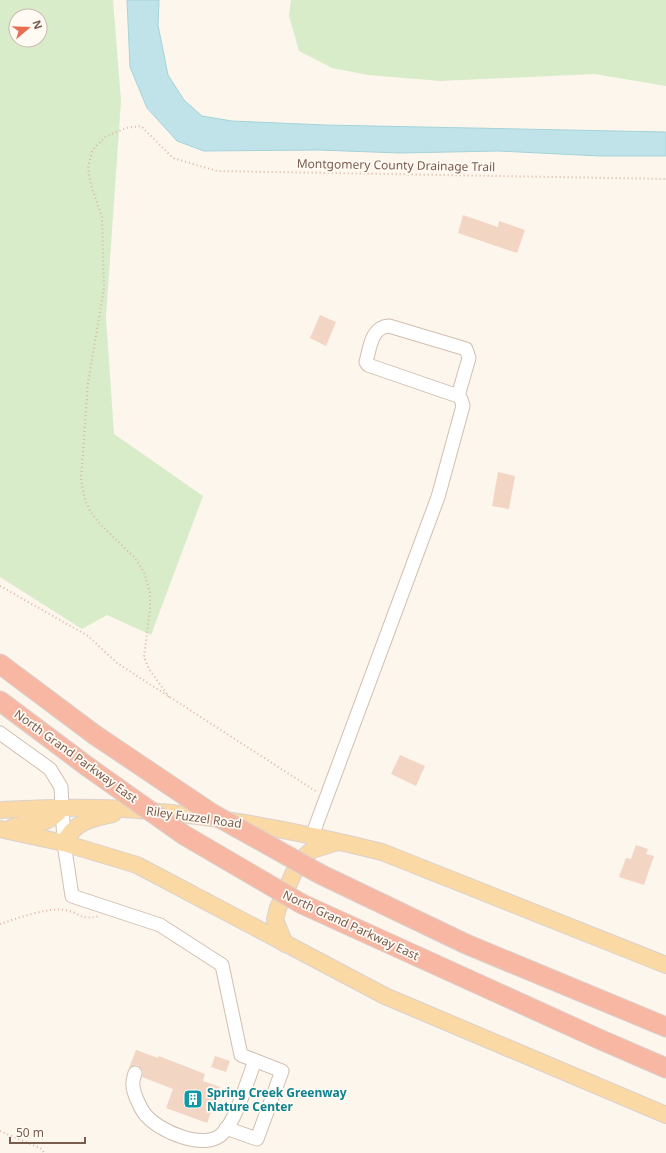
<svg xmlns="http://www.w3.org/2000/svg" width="666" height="1153" font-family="'Noto Sans',sans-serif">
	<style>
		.green { fill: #d8ecc9; fill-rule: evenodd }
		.water { fill: #bfe3e8; stroke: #a5d3da }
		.building { fill: #f3d5c3 }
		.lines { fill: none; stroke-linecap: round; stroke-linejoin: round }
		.minor-casing { stroke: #d1beb0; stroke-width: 15 }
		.major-casing { stroke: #dad1cd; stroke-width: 18 }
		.highway-casing { stroke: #dad1cd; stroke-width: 21 }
		.path { stroke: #d9b8a5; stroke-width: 2; stroke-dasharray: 1 3; stroke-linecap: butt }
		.minor { stroke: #fff; stroke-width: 13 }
		.major { stroke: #fbd9a5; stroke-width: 16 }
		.highway { stroke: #f7b7a3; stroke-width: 19 }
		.highway-bridge-casing { stroke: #dad1cd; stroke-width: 21; stroke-linecap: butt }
		.highway-bridge { stroke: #f7b7a3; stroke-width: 19 }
		.labels { text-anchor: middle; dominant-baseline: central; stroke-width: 3.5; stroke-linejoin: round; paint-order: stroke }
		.street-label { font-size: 12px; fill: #7a5c4d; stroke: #fffaf3 }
		.culture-label { font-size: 12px; font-weight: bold; fill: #0d838f; stroke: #fffaf3; text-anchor: start }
	</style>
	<rect width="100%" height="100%" fill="#fdf6ec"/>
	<g class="green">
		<path d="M0,0h113l8,101 -15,216 8,117 89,62 -52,139 -44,-20 -25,14 -82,-52zM16,16h24v24h-24z"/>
		<polygon points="291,0 666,0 666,86 595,74 441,81 368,75 332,68 299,51 289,16"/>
	</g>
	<polygon class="water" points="127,0 159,0 158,25 168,75 184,100 202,116 232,121 325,125 666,132 666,156 600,156 499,151 399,153 319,150 204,151 177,141 147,108 130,67"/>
	<g class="building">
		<polygon points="463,215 498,227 499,221 525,230 517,253 458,233"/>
		<polygon points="320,315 336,322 326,346 310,338"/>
		<polygon points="498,472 515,476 509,509 492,506"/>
		<polygon points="400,755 425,766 416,786 391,774"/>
		<polygon points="636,845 648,849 646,854 654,856 644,885 619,877 626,858 631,859"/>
		<polygon points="136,1050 158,1058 159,1056 205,1074 203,1081 220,1087 207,1123 166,1108 173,1089 142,1077 143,1071 137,1065 129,1068"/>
		<polygon points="215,1056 230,1061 226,1072 211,1067"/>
	</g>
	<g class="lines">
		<g class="minor-casing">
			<g id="minor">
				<polyline points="0,733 50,769 61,787 64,843 72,896 160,925 222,965 241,1055 282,1071 257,1139 226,1128"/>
				<path d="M312,836l126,-339 25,-91 -2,-7 -3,-3 -90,-31 -2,-3c4,-14 5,-35 23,-36l77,23 3,9 -11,38"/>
				<path d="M135,1073c-1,4 -3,9 -2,12 0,8 7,22 11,28 13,18 62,39 79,20 14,-15 24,-52 32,-72"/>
			</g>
		</g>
		<g class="major-casing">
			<g id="major">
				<path d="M0,810c50,-2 99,-4 149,1 78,6 157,22 233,41l284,113"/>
				<path d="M13,827c21,-6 33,1 49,-19"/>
				<polyline points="0,829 64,843 137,865 385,996 666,1115"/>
				<path d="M64,843c11,-22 27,-24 49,-29"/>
				<polyline points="285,944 275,920 278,908 299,861 312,850 338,842"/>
			</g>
		</g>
		<g class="highway-casing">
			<g id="highway">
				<polyline points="0,664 95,735"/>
				<polyline points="0,701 88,767"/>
				<polyline points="320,874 466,944 666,1027"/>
				<polyline points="302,904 599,1039 666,1068"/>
			</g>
		</g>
		<g class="path">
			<polyline points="0,586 88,636 117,663 317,792"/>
			<polyline points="169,697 149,669 144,657 150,609 150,593 144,572 134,557 100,524 90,511 85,500 81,480 88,383 104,288 102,217 91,185 88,168 92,151 105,137 126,128 141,126 173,158 217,171 666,179"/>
			<path d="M0,924c16,-5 47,-17 64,-14 16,2 16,11 35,6"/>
			<polyline points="0,1131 42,1149 44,1153"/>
		</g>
		<use href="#minor" class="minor"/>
		<use href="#major" class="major"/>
		<use href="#highway" class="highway"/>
		<g class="highway-bridge-casing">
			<g id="highway-bridge">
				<polyline points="95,735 211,813 320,874"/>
				<polyline points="88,767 184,835 302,904"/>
			</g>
		</g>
		<use href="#highway-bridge" class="highway-bridge"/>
	</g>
	<defs>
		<g id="building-square" transform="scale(1)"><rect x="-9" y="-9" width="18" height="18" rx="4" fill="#0f9aa8" stroke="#fffaf3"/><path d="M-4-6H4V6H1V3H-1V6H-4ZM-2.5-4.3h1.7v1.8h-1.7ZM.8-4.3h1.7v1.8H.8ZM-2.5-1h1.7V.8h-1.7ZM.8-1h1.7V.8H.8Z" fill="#fff"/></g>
	</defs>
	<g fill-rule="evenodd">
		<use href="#building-square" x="193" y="1099"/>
	</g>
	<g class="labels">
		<g class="street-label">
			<text transform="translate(396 165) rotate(1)">Montgomery County Drainage Trail</text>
			<text transform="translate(76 756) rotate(36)">North Grand Parkway East</text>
			<text transform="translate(194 817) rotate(8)">Riley Fuzzel Road</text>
			<text transform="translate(351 925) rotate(25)">North Grand Parkway East</text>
		</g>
		<g class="culture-label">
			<text x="207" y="1092">Spring Creek Greenway<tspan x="207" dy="14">Nature Center</tspan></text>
		</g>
	</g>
	<g transform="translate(28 28) rotate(71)"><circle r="19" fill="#fffaf3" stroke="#cabbb1"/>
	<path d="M0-3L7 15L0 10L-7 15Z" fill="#e76f51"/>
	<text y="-6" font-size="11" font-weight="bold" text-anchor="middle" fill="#7a5c4d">N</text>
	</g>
	<path d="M10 1137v6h75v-6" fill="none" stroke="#7a5c4d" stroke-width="2"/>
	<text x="16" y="1137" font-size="12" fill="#7a5c4d" stroke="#fffaf3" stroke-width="3" paint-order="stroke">50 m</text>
</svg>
